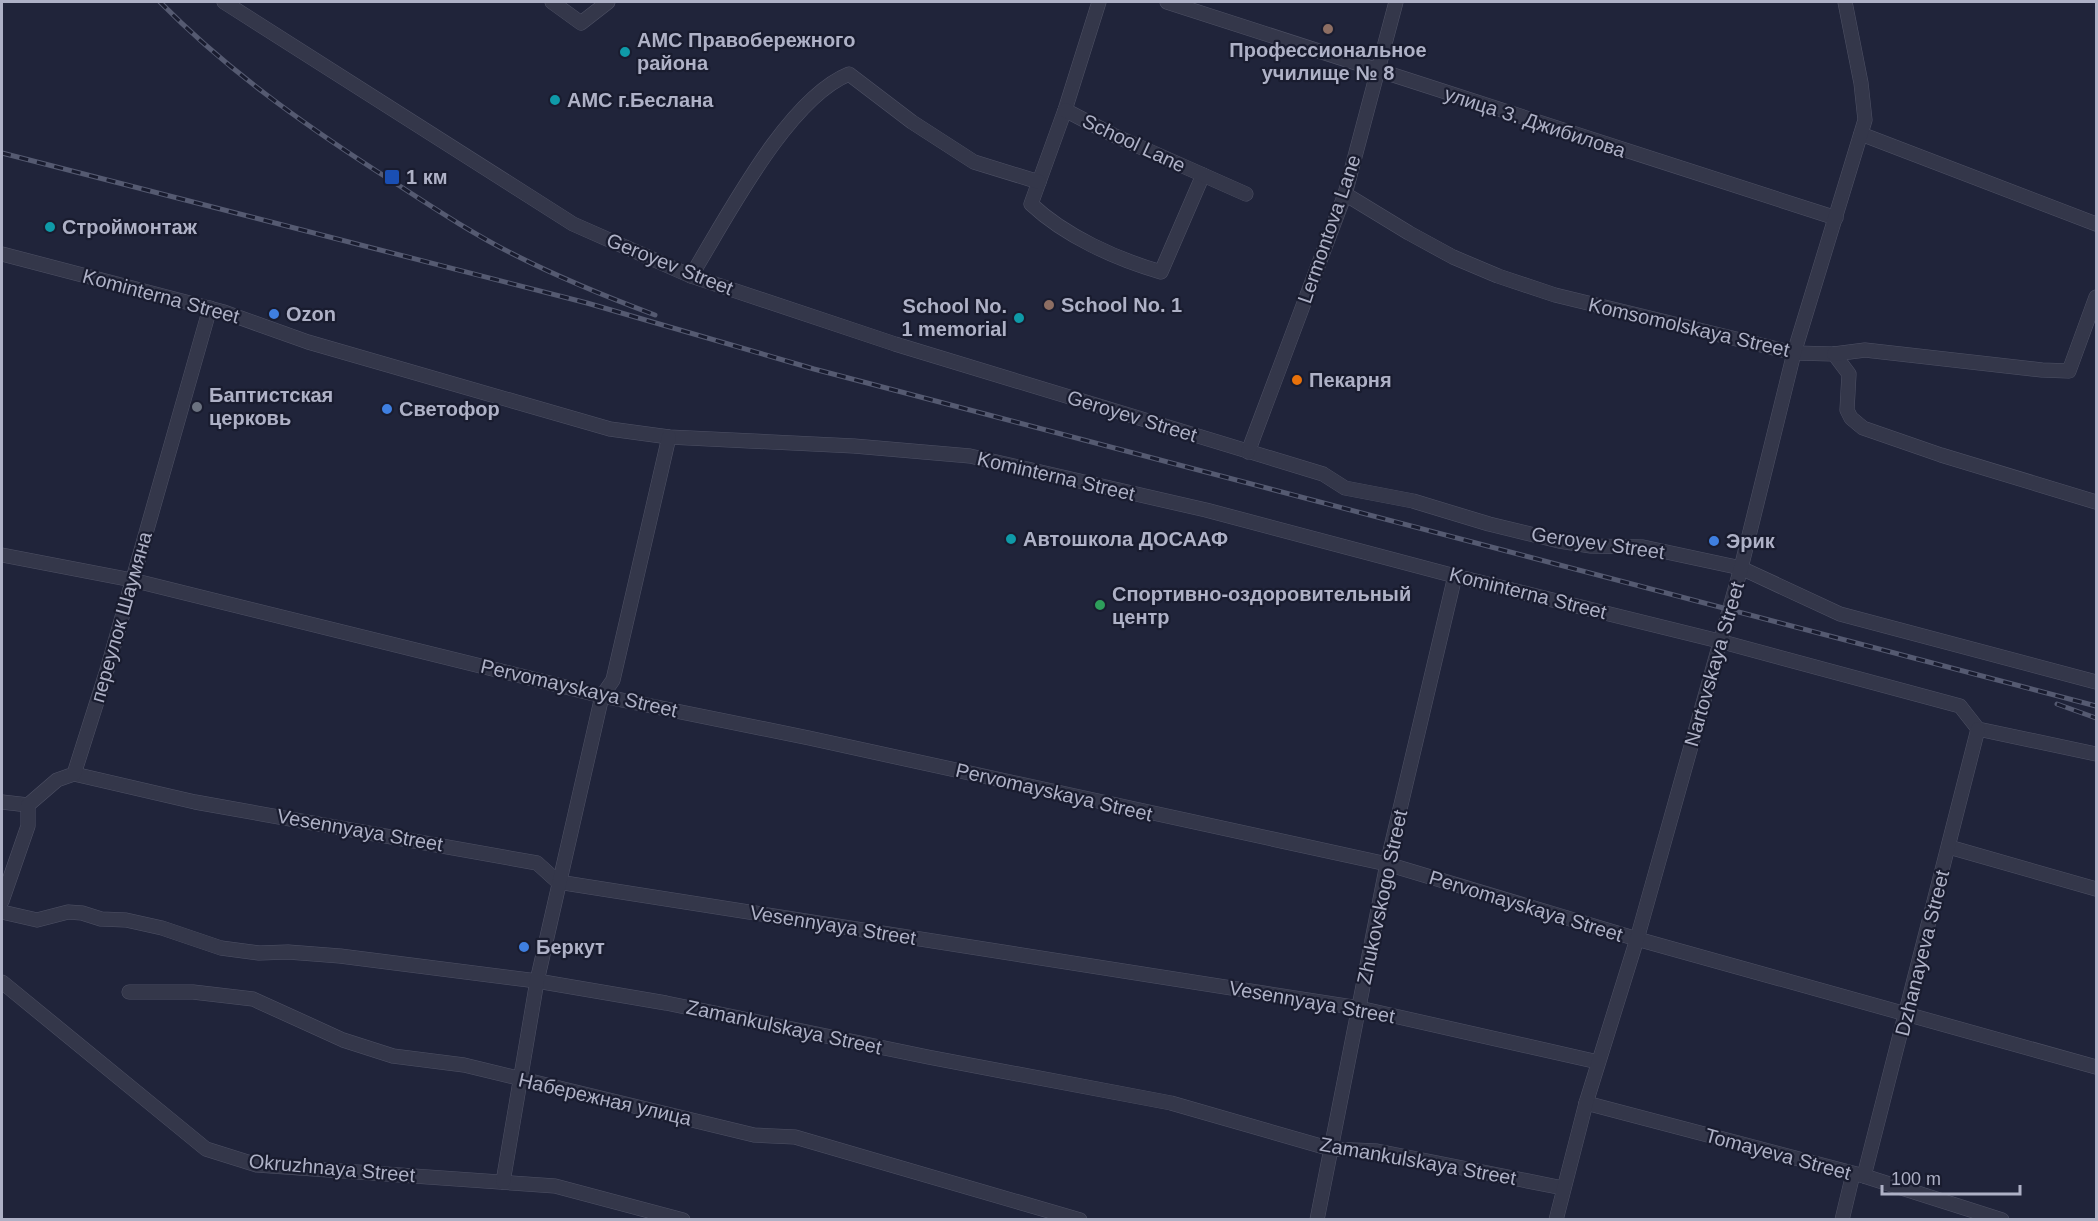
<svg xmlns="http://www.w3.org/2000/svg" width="2098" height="1221" font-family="Arial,sans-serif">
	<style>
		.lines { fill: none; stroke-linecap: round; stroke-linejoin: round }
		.minor-casing { stroke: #4e5165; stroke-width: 15 }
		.minor { stroke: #34374a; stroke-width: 14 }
		.rail-casing { stroke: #555a71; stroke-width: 5 }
		.rail { stroke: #191c2f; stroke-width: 3; stroke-dasharray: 9; stroke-linecap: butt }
		.education-dot { fill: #8d6e63; stroke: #191c2f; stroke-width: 2 }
		.culture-dot { fill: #0f9aa8; stroke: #191c2f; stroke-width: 2 }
		.transit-dot { fill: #1a4fb4; stroke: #191c2f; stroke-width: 2 }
		.shop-dot { fill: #3f7fe0; stroke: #191c2f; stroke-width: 2 }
		.food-dot { fill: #e8710a; stroke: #191c2f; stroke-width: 2 }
		.worship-dot { fill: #6b7280; stroke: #191c2f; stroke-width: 2 }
		.leisure-dot { fill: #2e9e5b; stroke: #191c2f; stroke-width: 2 }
		.labels { text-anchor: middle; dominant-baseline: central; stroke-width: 4.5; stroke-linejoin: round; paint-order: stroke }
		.poi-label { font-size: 20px; font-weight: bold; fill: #aeb1c6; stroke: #191c2f; text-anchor: start }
		.street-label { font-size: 20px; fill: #aeb1c6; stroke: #191c2f }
	</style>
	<rect width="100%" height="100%" fill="#20243a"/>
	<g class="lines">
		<g class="minor-casing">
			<g id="minor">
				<polyline points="224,2 573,224 691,276 895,344 1323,474 1345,488 1413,501 1489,524 1559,541 1591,546 1643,547 1741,568 1840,614 2096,682"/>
				<polyline points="552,2 581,23 608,2"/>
				<path d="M1099,2l-34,108 -34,94c34,32 85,55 130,68l42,-97"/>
				<polyline points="1167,2 1836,218"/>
				<polyline points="1065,110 1113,135 1246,194"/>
				<polyline points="1861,134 2096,224"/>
				<polyline points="1345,194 1409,233 1453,257 1498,276 1555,295 1794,353 1834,354 1849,374 1847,410 1851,418 1863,428 1941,455 2096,502"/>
				<polyline points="2,254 224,312 308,342 610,429 669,437 854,446 970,456 1206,510 1455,576 1719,641 1960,706 1978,729 2096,754"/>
				<path d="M691,276c35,-57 96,-177 158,-202l63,48 62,40 65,20"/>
				<polyline points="1834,354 1865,350 2042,370 2069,371 2096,297"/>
				<polyline points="1248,452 1345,194 1396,2"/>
				<polyline points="2,555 132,580 602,696 809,738 1387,864 1637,939 2096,1067"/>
				<polyline points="74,774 195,802 537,863 558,882 1359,1008 1598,1062"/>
				<polyline points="2,802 28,805"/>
				<polyline points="1949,847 2096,889"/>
				<polyline points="2,901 28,826 28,805 57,780 74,774 107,670 210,308"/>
				<polyline points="2,912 37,920 68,912 82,913 101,919 126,920 162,928 221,948 259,953 288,952 340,956 537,981 666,1003 928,1057 1171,1103 1331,1149 1377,1151 1563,1188"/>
				<polyline points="2,982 206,1149 257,1165 555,1186 683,1220"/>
				<polyline points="129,992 193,992 253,999 343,1040 393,1056 464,1065 754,1135 795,1137 1080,1220"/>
				<polyline points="1586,1103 1864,1176 2002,1220"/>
				<polyline points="1864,1176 1978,729"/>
				<polyline points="503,1182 537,981 602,696 613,680 669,437"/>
				<polyline points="1317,1220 1387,864 1455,576"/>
				<polyline points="1556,1220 1586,1103 1637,939 1741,568 1794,353 1865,120 1861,83 1845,2"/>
				<polyline points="1842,1220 1853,1174"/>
			</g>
		</g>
		<use href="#minor" class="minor"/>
		<g class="rail-casing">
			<g id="rail">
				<path d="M160,2c65,66 139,119 218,170 44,28 89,59 135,82 47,24 94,43 142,61"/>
				<polyline points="2,153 587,303 814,369 2096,706"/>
				<polyline points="2057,704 2096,718"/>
			</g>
		</g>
		<use href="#rail" class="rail"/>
	</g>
	<g class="education-dot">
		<circle cx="1328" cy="29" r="6"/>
		<circle cx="1049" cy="305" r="6"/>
	</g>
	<g class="culture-dot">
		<circle cx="625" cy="52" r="6"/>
		<circle cx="555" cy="100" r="6"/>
		<circle cx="50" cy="227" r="6"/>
		<circle cx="1019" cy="318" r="6"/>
		<circle cx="1011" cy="539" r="6"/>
	</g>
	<rect class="transit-dot" x="384" y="169" width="16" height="16" rx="3"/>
	<g class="shop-dot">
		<circle cx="274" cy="314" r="6"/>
		<circle cx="387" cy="409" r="6"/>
		<circle cx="1714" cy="541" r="6"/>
		<circle cx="524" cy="947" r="6"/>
	</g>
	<circle class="food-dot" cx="1297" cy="380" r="6"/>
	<circle class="worship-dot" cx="197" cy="407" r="6"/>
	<circle class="leisure-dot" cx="1100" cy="605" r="6"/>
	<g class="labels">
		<g class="poi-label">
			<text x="637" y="40">АМС Правобережного<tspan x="637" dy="23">района</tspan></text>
			<text x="1328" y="50" text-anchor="middle">Профессиональное<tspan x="1328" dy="23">училище № 8</tspan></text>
			<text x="567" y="100">АМС г.Беслана</text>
			<text x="406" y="177">1 км</text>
			<text x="62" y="227">Строймонтаж</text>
			<text x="1061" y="305">School No. 1</text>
			<text x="1007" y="306" text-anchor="end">School No.<tspan x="1007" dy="23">1 memorial</tspan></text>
			<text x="286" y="314">Ozon</text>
			<text x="1309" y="380">Пекарня</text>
			<text x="209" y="395">Баптистская<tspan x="209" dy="23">церковь</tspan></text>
			<text x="399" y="409">Светофор</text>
			<text x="1023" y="539">Автошкола ДОСААФ</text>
			<text x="1726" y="541">Эрик</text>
			<text x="1112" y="594">Спортивно-оздоровительный<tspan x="1112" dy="23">центр</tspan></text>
			<text x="536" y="947">Беркут</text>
		</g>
		<g class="street-label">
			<text transform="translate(1535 122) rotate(18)">улица З. Джибилова</text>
			<text transform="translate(1134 143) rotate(25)">School Lane</text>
			<text transform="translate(1329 229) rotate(-71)">Lermontova Lane</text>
			<text transform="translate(670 264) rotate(22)">Geroyev Street</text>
			<text transform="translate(161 296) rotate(15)">Kominterna Street</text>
			<text transform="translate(1689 327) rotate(13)">Komsomolskaya Street</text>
			<text transform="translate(1132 416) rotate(17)">Geroyev Street</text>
			<text transform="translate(1056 476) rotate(13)">Kominterna Street</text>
			<text transform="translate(1598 543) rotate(8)">Geroyev Street</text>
			<text transform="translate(1528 593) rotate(14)">Kominterna Street</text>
			<text transform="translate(121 617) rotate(-74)">переулок Шаумяна</text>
			<text transform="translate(1714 664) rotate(-74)">Nartovskaya Street</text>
			<text transform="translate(579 688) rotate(13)">Pervomayskaya Street</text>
			<text transform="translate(1054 792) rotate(13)">Pervomayskaya Street</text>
			<text transform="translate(360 830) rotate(10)">Vesennyaya Street</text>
			<text transform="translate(1382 897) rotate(-78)">Zhukovskogo Street</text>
			<text transform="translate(1526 906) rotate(17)">Pervomayskaya Street</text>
			<text transform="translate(833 925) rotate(9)">Vesennyaya Street</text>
			<text transform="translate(1922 953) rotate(-76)">Dzhanayeva Street</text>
			<text transform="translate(1312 1002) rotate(10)">Vesennyaya Street</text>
			<text transform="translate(784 1027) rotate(12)">Zamankulskaya Street</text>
			<text transform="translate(605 1099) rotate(13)">Набережная улица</text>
			<text transform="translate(1778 1154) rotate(15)">Tomayeva Street</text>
			<text transform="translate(1418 1161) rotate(10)">Zamankulskaya Street</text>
			<text transform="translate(332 1168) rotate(5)">Okruzhnaya Street</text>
		</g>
	</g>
	<rect width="2098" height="1221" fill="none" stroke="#aeb1c6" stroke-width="6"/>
	<path d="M1882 1185v9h138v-9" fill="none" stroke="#aeb1c6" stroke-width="3"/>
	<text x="1891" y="1185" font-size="18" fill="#aeb1c6" stroke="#191c2f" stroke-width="4.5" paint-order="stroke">100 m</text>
</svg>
